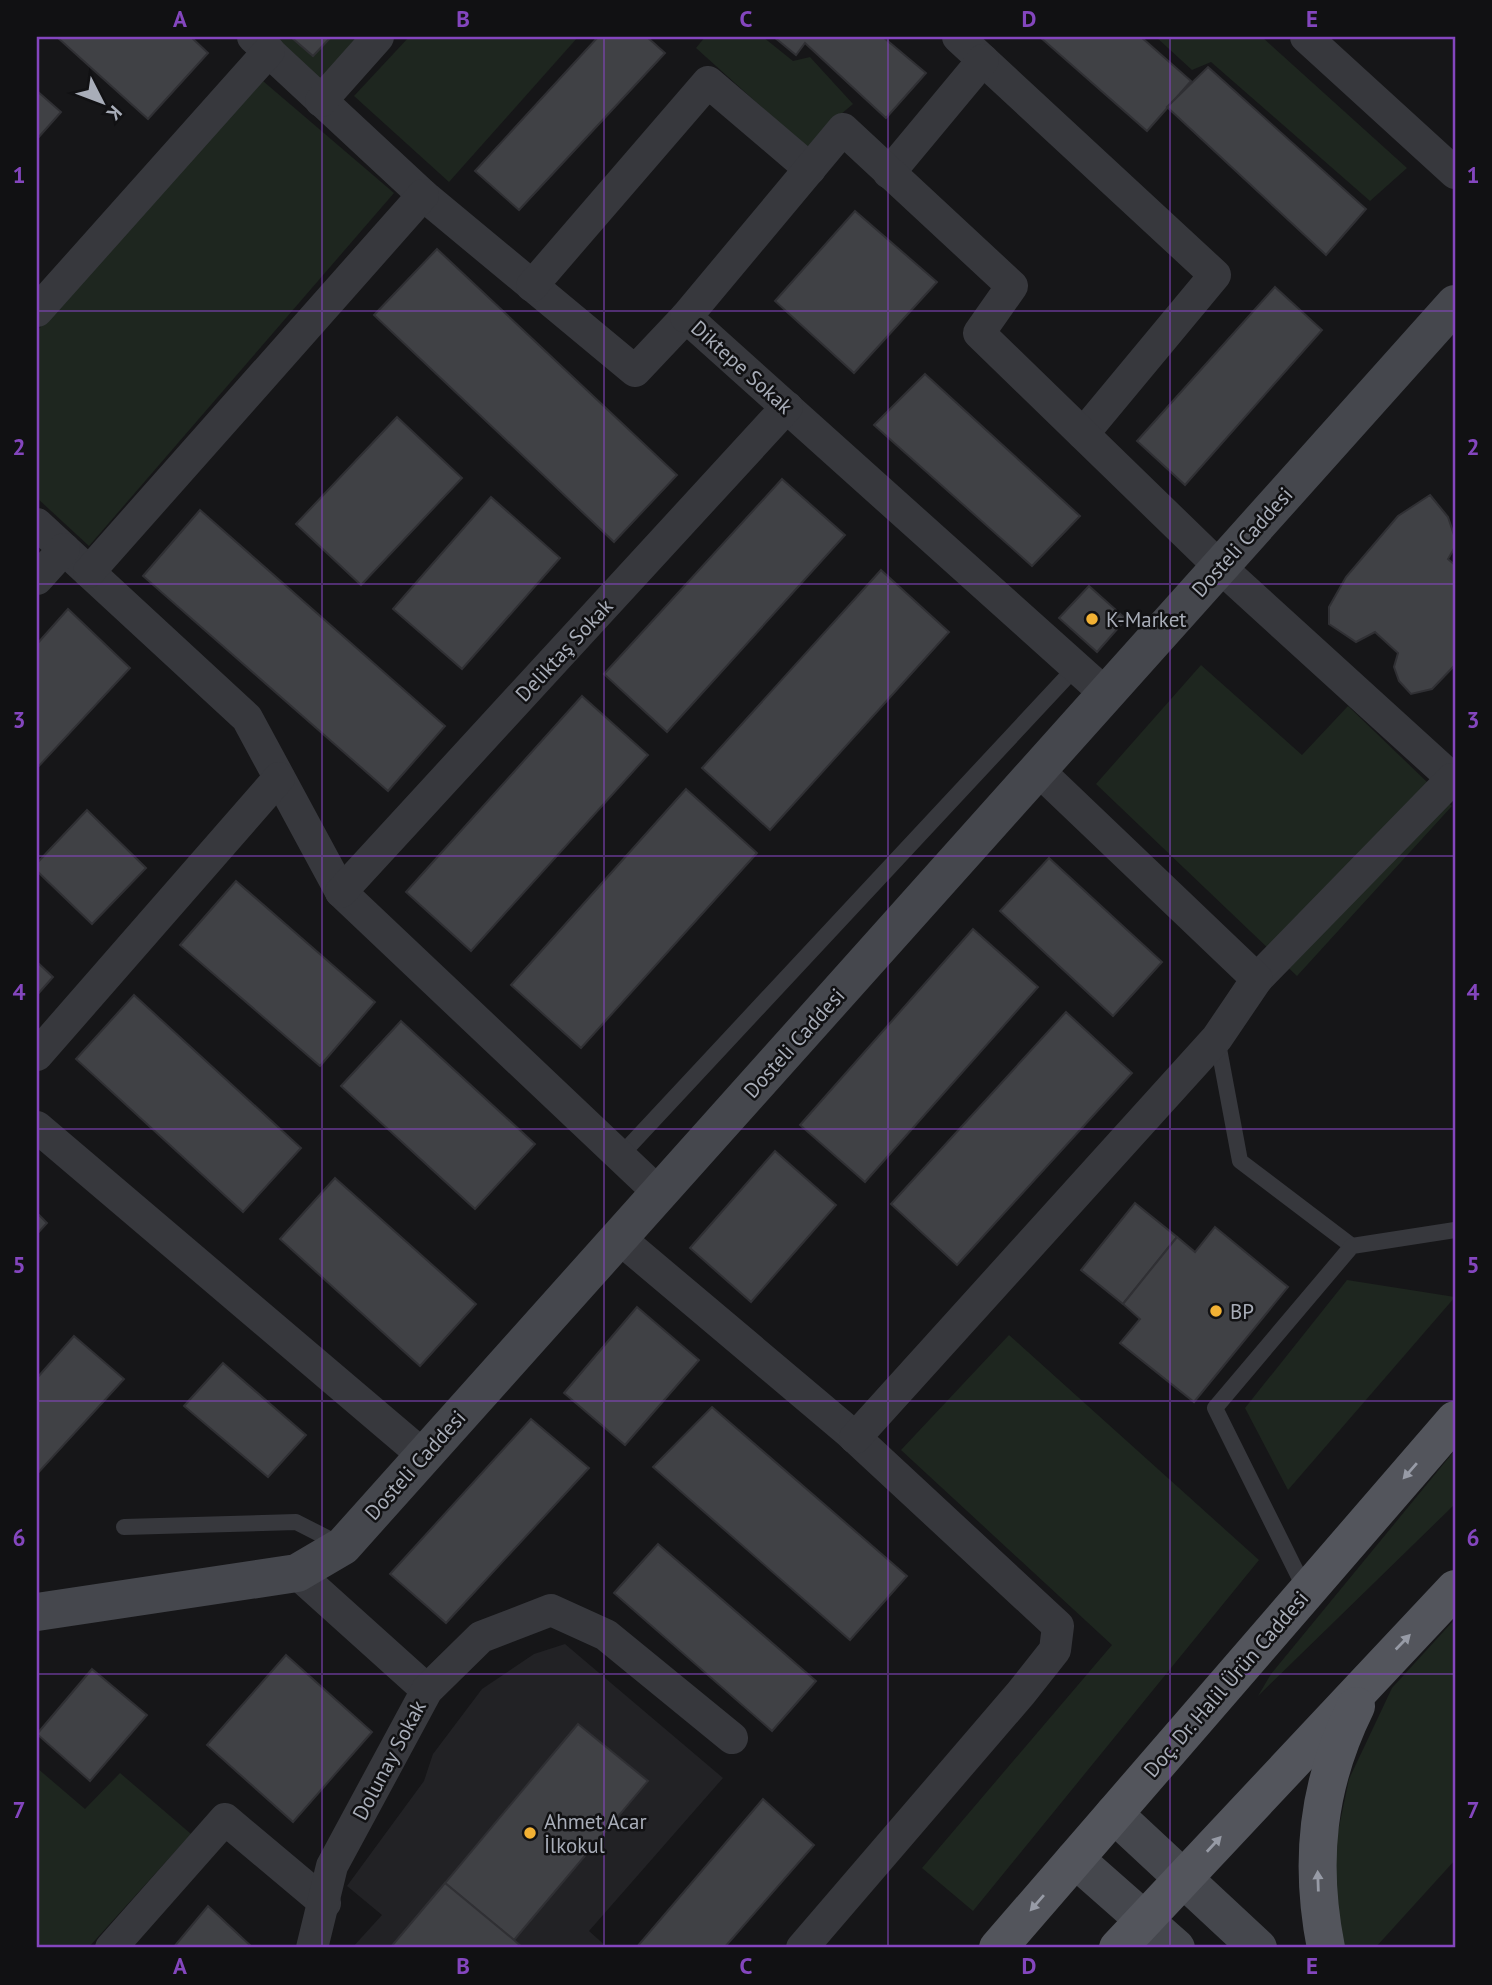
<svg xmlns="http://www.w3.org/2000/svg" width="1492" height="1985" font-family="'PT Sans',sans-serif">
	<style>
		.built { fill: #222225 }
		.green { fill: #1e261f }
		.building { fill: #404145; stroke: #303034; stroke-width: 2 }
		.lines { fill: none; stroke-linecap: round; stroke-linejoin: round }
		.lane { stroke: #37383d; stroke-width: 16 }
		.street { stroke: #37383d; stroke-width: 32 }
		.secondary { stroke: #45474d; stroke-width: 38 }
		.primary { stroke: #53555c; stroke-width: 38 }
		.oneway { fill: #979ba6 }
		.grid { fill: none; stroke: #8446be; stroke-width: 2; stroke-opacity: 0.55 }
		.poi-dot { fill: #f2b134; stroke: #111113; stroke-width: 2.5 }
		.labels { text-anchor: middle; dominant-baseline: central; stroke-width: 5; stroke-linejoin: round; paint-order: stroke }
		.street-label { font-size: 21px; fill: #a8adb8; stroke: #111113 }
		.poi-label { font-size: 21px; fill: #a8adb8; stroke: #111113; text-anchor: start }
		.neatline { fill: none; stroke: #8446be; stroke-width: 2.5 }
		.grid-label { font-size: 23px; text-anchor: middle; font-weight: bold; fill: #8446be }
	</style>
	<rect width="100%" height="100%" fill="#161618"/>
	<polygon class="built" points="565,1644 723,1778 589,1931 608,1948 352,1948 382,1915 347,1886 424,1781 433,1754 482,1689 534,1654"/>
	<g class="green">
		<polygon points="261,37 291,37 313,56 331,37 367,37 319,89"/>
		<polygon points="409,37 578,37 449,182 354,96"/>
		<polygon points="705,37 763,37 793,61 810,57 853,104 834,120 807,154 778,122 696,48"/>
		<polygon points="1156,37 1262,37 1407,168 1370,201 1211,62 1192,70"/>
		<polygon points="263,81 394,193 89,546 37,498 37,331"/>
		<polygon points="1201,665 1302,755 1348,706 1452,806 1297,976 1096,784"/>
		<polygon points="1347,1280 1455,1297 1288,1490 1245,1408"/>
		<polygon points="1009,1335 1259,1560 973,1911 922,1868 1112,1645 901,1450"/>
		<polygon points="1455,1450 1455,1504 1258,1696 1271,1674"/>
		<polygon points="1455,1619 1455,1860 1375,1948 1338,1948 1329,1875 1349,1779 1392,1688"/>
		<polygon points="37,1768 85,1809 120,1773 191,1834 88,1948 37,1948"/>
	</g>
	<g class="building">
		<polygon points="57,37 191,37 208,53 148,119"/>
		<polygon points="291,37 331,37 313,56"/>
		<polygon points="598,37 647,37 665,53 519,210 475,171"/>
		<polygon points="774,37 883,37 926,73 886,118 805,43 796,55"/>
		<polygon points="1040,37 1141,37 1191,81 1147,131"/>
		<polygon points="1208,67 1366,209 1326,255 1167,107"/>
		<polygon points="37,91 61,112 37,139"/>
		<polygon points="855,211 937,282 854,373 775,301"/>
		<polygon points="437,249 677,475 614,542 374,315"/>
		<polygon points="1275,287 1322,330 1185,485 1137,441"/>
		<polygon points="925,374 1080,516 1032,566 874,425"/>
		<polygon points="397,417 462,478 361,585 296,524"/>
		<polygon points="782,479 845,535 667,732 604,674"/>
		<polygon points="1430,495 1448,517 1455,538 1455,547 1448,559 1455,565 1455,665 1432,689 1411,694 1399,681 1394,667 1398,653 1375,632 1356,642 1329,624 1329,607 1346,577 1398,516"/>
		<polygon points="491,497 560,558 462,669 393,609"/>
		<polygon points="200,510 445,726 388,791 143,576"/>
		<polygon points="881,570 949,632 770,830 702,768"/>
		<polygon points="1089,586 1126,619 1097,652 1059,618"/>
		<polygon points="68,609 130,668 37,768 37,644"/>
		<polygon points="582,696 648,755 471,951 406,892"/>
		<polygon points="686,789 757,853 581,1048 511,985"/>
		<polygon points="87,810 146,868 92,924 37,871 37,863"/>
		<polygon points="1049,858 1162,962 1113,1016 1000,911"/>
		<polygon points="236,881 375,1002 320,1066 180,945"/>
		<polygon points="973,929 1038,987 865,1182 800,1125"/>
		<polygon points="37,962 53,977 37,995"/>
		<polygon points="134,995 301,1148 243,1212 76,1059"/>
		<polygon points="1066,1012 1132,1073 957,1265 891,1204"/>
		<polygon points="401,1021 535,1144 475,1209 341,1086"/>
		<polygon points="775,1151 836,1205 751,1302 690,1248"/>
		<polygon points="335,1178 476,1304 420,1366 280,1239"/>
		<polygon points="1135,1203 1177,1237 1123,1304 1081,1270"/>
		<polygon points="37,1213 47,1223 37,1234"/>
		<polygon points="1215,1227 1288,1287 1194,1402 1120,1343 1140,1319 1123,1304 1177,1237 1195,1252"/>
		<polygon points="637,1307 699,1360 625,1445 564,1393"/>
		<polygon points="74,1336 124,1379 37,1474 37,1378"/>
		<polygon points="223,1363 306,1435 268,1477 184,1406"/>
		<polygon points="712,1407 907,1576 850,1640 653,1467"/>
		<polygon points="531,1419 589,1468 446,1623 390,1574"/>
		<polygon points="658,1544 816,1681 772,1731 614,1593"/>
		<polygon points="286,1655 372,1732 293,1822 207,1745"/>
		<polygon points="92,1669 147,1715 90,1781 37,1734"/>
		<polygon points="578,1724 648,1781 514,1940 445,1883"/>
		<polygon points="763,1799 814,1845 724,1948 636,1948"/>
		<polygon points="445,1883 514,1940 523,1948 390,1948"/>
		<polygon points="208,1906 253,1948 173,1948"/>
	</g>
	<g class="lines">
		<g class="lane">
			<polyline points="1217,1038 1240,1161 1352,1246"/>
			<polyline points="620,1156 1076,667"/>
			<polyline points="124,1527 296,1522 341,1545"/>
			<polyline points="1306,1591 1215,1408 1352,1246 1455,1230"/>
		</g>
		<g class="street">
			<polyline points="253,37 423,195 635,371 686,317 1106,694"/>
			<polyline points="958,37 1215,275 1083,434"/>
			<polyline points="1306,37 1455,173"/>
			<polyline points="321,101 378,37"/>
			<polyline points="889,173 983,60"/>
			<polyline points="532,286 708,82 810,169"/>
			<polyline points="37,311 269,51"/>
			<polyline points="686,317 843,129 1012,286 979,333 1220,567 1455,781"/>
			<polyline points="37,524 247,718 341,892 659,1193"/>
			<polyline points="89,572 423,195"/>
			<polyline points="37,579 64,549"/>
			<polyline points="341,892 787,407"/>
			<polyline points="1257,979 1452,779"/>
			<polyline points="37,1055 279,778"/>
			<polyline points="37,1127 424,1456"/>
			<polyline points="619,1238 849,1432 1058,1626 1055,1650 1021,1693 802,1948"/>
			<polyline points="855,1438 1217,1038 1257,979 1038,770"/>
			<polyline points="297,1573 427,1690"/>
			<polyline points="111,1948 225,1819 325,1903"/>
			<polyline points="312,1948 332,1866 427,1690 481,1637 551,1610 606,1635 732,1738"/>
		</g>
		<g class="secondary">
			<polyline points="37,1612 297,1573 343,1546 1455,304"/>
			<polyline points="1114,1814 1258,1948"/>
			<polyline points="1075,1859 1176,1948"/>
		</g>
		<g class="primary">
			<polyline points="998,1948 1455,1420"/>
			<polyline points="1118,1948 1455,1589"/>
			<path d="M1326,1948c-17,-86 -9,-163 30,-242"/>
		</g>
	</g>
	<defs><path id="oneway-solid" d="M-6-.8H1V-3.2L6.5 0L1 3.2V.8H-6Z" transform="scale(1.75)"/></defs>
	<g class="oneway">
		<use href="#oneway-solid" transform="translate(1410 1471) rotate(131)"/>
		<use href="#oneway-solid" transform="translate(1403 1642) rotate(-46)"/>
		<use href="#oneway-solid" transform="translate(1214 1844) rotate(-47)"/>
		<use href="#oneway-solid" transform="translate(1318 1881) rotate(-92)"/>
		<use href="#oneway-solid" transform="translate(1037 1903) rotate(131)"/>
	</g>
	<path class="grid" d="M322,37v1911M604,37v1911M888,37v1911M1170,37v1911M37,311h1418M37,584h1418M37,856h1418M37,1129h1418M37,1401h1418M37,1674h1418"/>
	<g class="poi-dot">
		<circle cx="1092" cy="619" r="7"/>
		<circle cx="1216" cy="1311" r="7"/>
		<circle cx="530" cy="1833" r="7"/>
	</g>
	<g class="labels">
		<g class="street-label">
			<text transform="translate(742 367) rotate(42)">Diktepe Sokak</text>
			<text transform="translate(1242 542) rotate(-48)">Dosteli Caddesi</text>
			<text transform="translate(564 650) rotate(-47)">Deliktaş Sokak</text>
			<text transform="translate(794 1043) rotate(-48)">Dosteli Caddesi</text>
			<text transform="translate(415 1465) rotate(-48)">Dosteli Caddesi</text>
			<text transform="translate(1226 1684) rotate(-49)">Doç. Dr. Halil Ürün Caddesi</text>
			<text transform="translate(389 1760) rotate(-62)">Dolunay Sokak</text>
		</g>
		<g class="poi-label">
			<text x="1106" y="619">K-Market</text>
			<text x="1230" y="1311">BP</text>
			<text x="544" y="1821">Ahmet Acar<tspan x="544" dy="24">İlkokul</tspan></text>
		</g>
	</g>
	<rect width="1492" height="1985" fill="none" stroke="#111113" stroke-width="77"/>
	<g transform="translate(102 102) rotate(132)" stroke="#111113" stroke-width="5" paint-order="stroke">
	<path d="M0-5L12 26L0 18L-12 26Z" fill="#a8adb8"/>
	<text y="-10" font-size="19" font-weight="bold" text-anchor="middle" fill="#a8adb8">K</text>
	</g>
	<rect x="38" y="38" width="1416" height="1908" class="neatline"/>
	<g class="grid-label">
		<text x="180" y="27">A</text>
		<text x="463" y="27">B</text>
		<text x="746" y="27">C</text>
		<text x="1029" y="27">D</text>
		<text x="1312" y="27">E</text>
		<text x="19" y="183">1</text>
		<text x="1473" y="183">1</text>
		<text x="19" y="455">2</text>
		<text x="1473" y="455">2</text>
		<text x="19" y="728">3</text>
		<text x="1473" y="728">3</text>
		<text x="19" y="1000">4</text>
		<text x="1473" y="1000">4</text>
		<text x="19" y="1273">5</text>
		<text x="1473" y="1273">5</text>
		<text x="19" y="1546">6</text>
		<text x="1473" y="1546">6</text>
		<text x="19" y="1818">7</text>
		<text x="1473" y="1818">7</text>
		<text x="180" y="1974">A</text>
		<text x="463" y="1974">B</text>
		<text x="746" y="1974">C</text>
		<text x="1029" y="1974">D</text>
		<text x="1312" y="1974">E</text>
	</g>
</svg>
